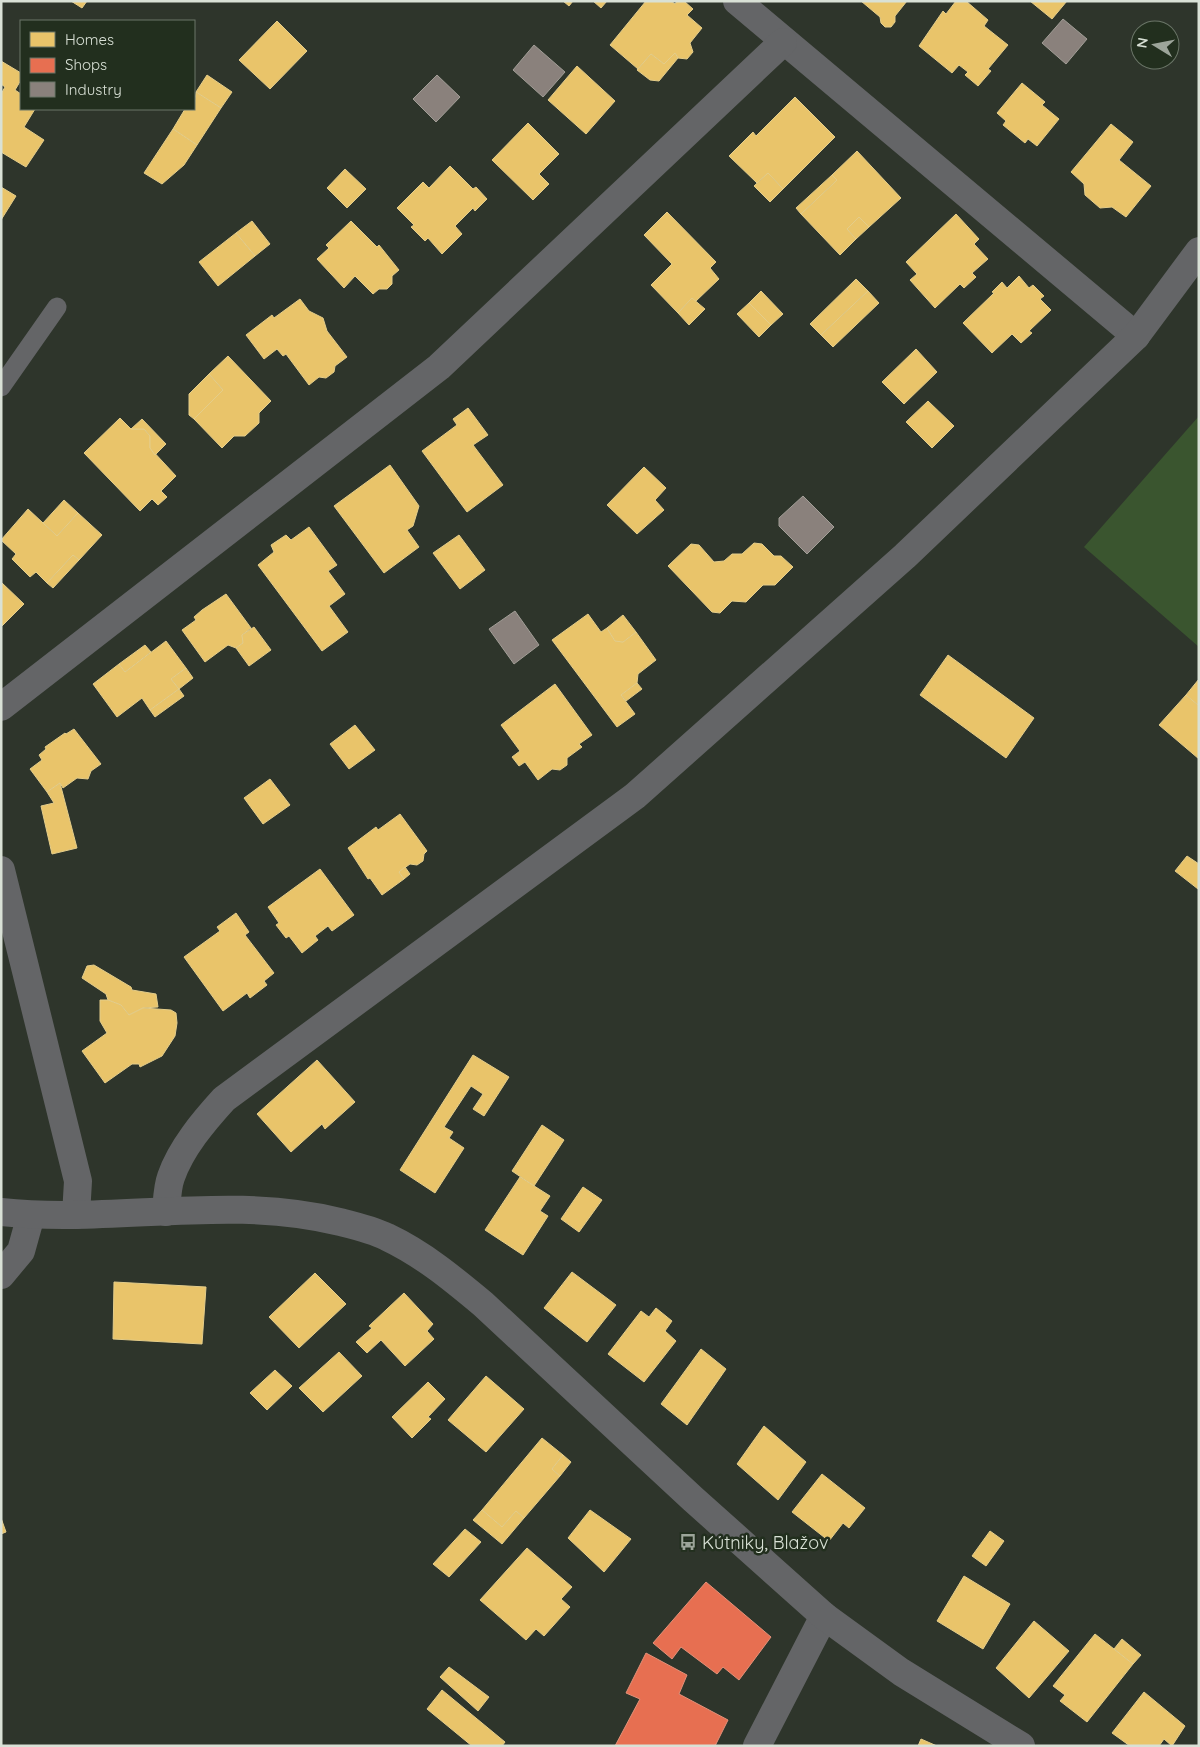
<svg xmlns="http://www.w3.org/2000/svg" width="1200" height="1747" font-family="Quicksand,sans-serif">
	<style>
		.green { fill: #3a552f }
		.homes { fill: #e9c46a; stroke: #e4cd8a }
		.shops { fill: #e76f51; stroke: #e39179 }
		.industry { fill: #8a817c; stroke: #a29e97 }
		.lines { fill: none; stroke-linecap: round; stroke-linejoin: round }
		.service { stroke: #646567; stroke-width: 19 }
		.minor { stroke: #646567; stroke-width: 28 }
		.tertiary { stroke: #646567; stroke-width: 28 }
		.labels { text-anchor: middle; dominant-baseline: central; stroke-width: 5; stroke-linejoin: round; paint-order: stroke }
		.poi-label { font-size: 18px; fill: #d9e1d6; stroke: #222f1e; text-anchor: start }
	</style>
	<rect width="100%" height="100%" fill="#2e352b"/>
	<polygon class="green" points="1199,416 1199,647 1084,547"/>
	<g class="homes">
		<polygon points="71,1 87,1 82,8"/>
		<polygon points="563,1 573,1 569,6"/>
		<polygon points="593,1 607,1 601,8"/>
		<polygon points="646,1 671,1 675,4 677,1 684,1 693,9 687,15 702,28 690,43 693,52 687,59 678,58 675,53 664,64 651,54 638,69 610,45"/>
		<polygon points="861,1 907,1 895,16 895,22 891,27 885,27 881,23 880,17"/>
		<polygon points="956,1 966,1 988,20 984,26 1008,45 988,69 991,71 978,86 965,75 968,72 959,65 952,73 919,46 943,11 946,14"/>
		<polygon points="1030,1 1067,1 1052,19"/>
		<polygon points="277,21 307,51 270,89 239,60"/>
		<polygon points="675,53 678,58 659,81 650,80 637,70 651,54 664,64"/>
		<polygon points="1,61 21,73 21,80 15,90 21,94 21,109 35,109 24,127 44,140 26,167 1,152 1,94 5,87 1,84"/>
		<polygon points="577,66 615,101 586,134 548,100"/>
		<polygon points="207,75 232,92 221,108 196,92"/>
		<polygon points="1022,83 1045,102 1042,105 1059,119 1037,146 1028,139 1025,143 1003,125 1006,121 997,113"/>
		<polygon points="196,92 221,108 197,145 173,129 185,109 194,109"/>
		<polygon points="795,97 835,137 783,189 768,173 757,183 729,156 753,132 756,136"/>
		<polygon points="528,123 559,154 539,174 549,184 533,200 492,160"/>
		<polygon points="1111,124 1133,142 1119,160 1151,186 1126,217 1112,207 1100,208 1085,195 1084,184 1071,172"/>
		<polygon points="173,129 197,145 184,165 162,184 144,173"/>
		<polygon points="857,151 901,198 869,227 859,217 847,229 856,239 840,255 801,214 837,180 832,175"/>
		<polygon points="450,166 473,189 476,187 487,199 475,211 473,208 455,226 462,234 442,254 428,238 425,241 411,227 414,225 397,208 423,182 429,188"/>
		<polygon points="345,169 366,189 347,208 327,188"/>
		<polygon points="768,173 783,189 770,202 754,186"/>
		<polygon points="832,175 837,180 801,214 796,208"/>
		<polygon points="1,187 16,196 1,220"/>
		<polygon points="667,212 716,262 710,268 719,279 695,302 692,298 678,313 651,285 672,264 644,235"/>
		<polygon points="956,214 979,239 974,244 988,259 972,273 976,277 964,288 960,284 935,308 910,280 917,274 906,262"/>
		<polygon points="859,217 869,227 856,239 847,229"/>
		<polygon points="252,221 270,244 255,256 236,233"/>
		<polygon points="351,221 377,247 379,245 399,270 392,276 392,284 387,289 379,289 373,294 355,276 344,288 317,259 329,248 326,245"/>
		<polygon points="236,233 255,256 218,286 199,262"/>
		<polygon points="1019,276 1029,288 1033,285 1044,296 1040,299 1051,310 1029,331 1032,333 1021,343 1012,334 992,353 963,323 994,293 992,292 1002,282 1007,288"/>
		<polygon points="856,279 868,291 821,335 810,324"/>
		<polygon points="761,291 783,314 771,325 749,303"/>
		<polygon points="868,291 879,303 833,347 821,335"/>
		<polygon points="692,298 705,309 689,325 678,313"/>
		<polygon points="300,299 309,311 323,318 327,331 347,357 335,366 334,372 326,378 319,377 309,385 286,354 283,356 277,349 264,359 246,335 272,315 274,318"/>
		<polygon points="749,303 771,325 759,337 737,314"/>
		<polygon points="916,349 937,372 904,404 882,382"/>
		<polygon points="228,356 271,401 259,413 259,423 245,436 234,436 222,448 194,419 223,390 209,374"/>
		<polygon points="209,374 223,390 194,419 189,415 189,394"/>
		<polygon points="928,401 954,426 932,448 906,422"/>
		<polygon points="468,408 488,435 473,445 503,485 467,512 422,451 457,425 453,419"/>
		<polygon points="120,418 131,429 144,429 150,436 150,448 176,476 161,491 167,497 158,505 152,499 140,511 84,453"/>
		<polygon points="142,419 166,444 155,455 150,448 150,436 144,429 131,429"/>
		<polygon points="390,465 419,506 413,526 407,530 419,547 384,573 334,506"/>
		<polygon points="644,467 666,488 655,500 664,510 637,534 607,505"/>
		<polygon points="64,500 78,513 57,536 43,523"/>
		<polygon points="28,509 57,536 78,513 102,535 79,560 73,555 47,583 36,572 30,577 12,559 16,554 1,540"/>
		<polygon points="309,527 337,565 328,571 345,594 329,606 348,632 322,651 258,565 274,552 271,545 286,535 291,540"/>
		<polygon points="459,535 485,570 460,589 433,553"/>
		<polygon points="754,543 762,544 774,556 781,556 793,567 775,585 763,585 746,602 732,601 720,613 712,612 668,566 691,544 699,545 714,562 724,561 732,554 742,554"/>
		<polygon points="73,555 79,560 53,588 47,583"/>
		<polygon points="1,582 24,604 1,627"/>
		<polygon points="226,594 251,628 242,635 243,643 236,648 228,645 205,662 182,630 196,620 194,617 202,610"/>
		<polygon points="588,614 601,632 607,628 615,641 623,642 636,632 656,660 638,674 637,683 621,695 635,714 617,727 552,640"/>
		<polygon points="623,615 636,632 623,642 615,641 607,628"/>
		<polygon points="254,627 271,650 249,666 236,648 243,643 242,635"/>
		<polygon points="166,641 186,668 171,679 179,689 150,710 142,698 117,717 93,684 119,664 125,672"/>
		<polygon points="145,645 151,652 125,672 119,664"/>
		<polygon points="948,655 1034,718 1006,758 920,695"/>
		<polygon points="186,668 193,678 179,689 171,679"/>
		<polygon points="1199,679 1199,706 1186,695"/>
		<polygon points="637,683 642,689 626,701 621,695"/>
		<polygon points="555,684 592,735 579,744 582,747 567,758 567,765 560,770 552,769 538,780 525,762 519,766 512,757 520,751 501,725"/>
		<polygon points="179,689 184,696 155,717 150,710"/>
		<polygon points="1186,695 1199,706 1199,759 1159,725"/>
		<polygon points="355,725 375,750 349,769 330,744"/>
		<polygon points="74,729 101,764 91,771 88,779 77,778 63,788 60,783 47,792 30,769 42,760 39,755 46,749 45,747 65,733 66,734"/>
		<polygon points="270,779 290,805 263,824 244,798"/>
		<polygon points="60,783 77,848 52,854 41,806 54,803 47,792"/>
		<polygon points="400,814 427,851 424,854 423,861 417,865 410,864 399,872 404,879 382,895 370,878 368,879 348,848 376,827 378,830"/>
		<polygon points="1187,856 1199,864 1198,889 1175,871"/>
		<polygon points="405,867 410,874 404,879 399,872"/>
		<polygon points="320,869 354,915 332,931 328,926 315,936 318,940 302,953 289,936 286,938 276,925 279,923 268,907"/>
		<polygon points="236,913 249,932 245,935 274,973 264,981 267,985 250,998 247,993 223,1011 184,957 220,931 217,927"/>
		<polygon points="94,965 131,987 132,990 156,994 158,1007 143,1008 129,1015 121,1005 108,1000 106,994 82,978 87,966"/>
		<polygon points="100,1000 108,1000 121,1005 129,1015 143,1008 171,1010 176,1013 177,1023 175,1036 162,1056 140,1067 139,1064 132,1064 105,1083 82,1051 107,1033 100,1021"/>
		<polygon points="473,1055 509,1077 484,1116 473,1109 483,1094 471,1086 444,1127 453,1132 449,1138 464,1148 435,1193 400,1170"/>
		<polygon points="317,1060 355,1102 325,1129 322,1124 291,1152 257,1114"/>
		<polygon points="542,1125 564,1140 534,1186 512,1171"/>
		<polygon points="520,1177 550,1196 540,1211 548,1216 523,1255 485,1230"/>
		<polygon points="583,1187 602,1200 579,1232 561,1219"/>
		<polygon points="572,1272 616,1305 587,1342 544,1308"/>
		<polygon points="315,1273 346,1304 299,1348 269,1317"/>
		<polygon points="114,1282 206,1287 202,1344 113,1339"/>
		<polygon points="404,1293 433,1324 427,1331 434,1339 405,1366 381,1340 367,1353 356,1342 372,1328 369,1326"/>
		<polygon points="656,1308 672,1321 665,1331 676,1341 644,1382 608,1354 641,1311 649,1317"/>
		<polygon points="701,1349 726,1369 687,1425 661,1404"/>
		<polygon points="339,1352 362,1376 323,1412 299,1388"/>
		<polygon points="275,1370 292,1386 267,1410 250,1393"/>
		<polygon points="486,1376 524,1409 486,1452 448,1420"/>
		<polygon points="428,1382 445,1399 428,1417 431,1419 412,1438 392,1417"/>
		<polygon points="764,1426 806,1462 778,1500 737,1464"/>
		<polygon points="542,1438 563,1455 552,1469 560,1476 524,1518 516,1511 502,1527 482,1510"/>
		<polygon points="563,1455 571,1462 560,1476 552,1469"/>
		<polygon points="822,1474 865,1508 849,1528 843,1523 829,1541 792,1512"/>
		<polygon points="482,1510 502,1527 516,1511 524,1518 502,1544 473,1520"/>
		<polygon points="590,1510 631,1539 604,1572 568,1538"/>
		<polygon points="1,1518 6,1532 1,1534"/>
		<polygon points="465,1529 481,1542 449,1577 433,1564"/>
		<polygon points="990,1531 1004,1541 986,1566 972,1556"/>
		<polygon points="527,1548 572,1587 561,1599 570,1607 544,1636 536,1629 526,1640 480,1600"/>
		<polygon points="964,1576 1010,1604 983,1649 937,1621"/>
		<polygon points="1034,1621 1069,1651 1029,1698 996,1668"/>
		<polygon points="1095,1634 1133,1664 1087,1722 1060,1701 1065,1695 1053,1686"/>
		<polygon points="1122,1639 1141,1655 1133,1664 1114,1649"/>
		<polygon points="449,1667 489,1697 478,1711 440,1677"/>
		<polygon points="442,1690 505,1742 502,1746 472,1746 427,1709"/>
		<polygon points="1144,1692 1185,1726 1172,1746 1164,1739 1159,1746 1130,1746 1112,1733"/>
		<polygon points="921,1739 937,1746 918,1746"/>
	</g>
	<g class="shops">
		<polygon points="706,1582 771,1637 739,1680 723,1667 717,1674 681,1647 672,1659 653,1643"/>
		<polygon points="646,1653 687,1675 679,1694 728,1720 715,1746 615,1746 640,1699 626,1693"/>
	</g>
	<g class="industry">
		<polygon points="1063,19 1087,39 1066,64 1042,43"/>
		<polygon points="534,45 565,72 543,97 513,70"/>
		<polygon points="437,75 460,97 436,122 413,99"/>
		<polygon points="803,496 834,527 807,554 779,526 779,518"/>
		<polygon points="515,611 539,645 514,664 489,629"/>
	</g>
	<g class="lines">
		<polyline class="service" points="1,387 57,307"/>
		<g class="minor">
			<polyline points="737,1 1136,336"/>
			<polyline points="1,707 439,367 783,42"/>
			<polyline points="1,870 78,1181 76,1215"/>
			<path d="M166,1212c1,-11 1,-24 5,-35 10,-29 33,-56 53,-78l411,-303 270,-240 231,-220 63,-85"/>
			<polyline points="1,1275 21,1251 31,1215"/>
			<polyline points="757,1746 824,1616"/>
		</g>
		<path class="tertiary" d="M1,1212c113,12 228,-18 339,10 16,4 33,8 47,15 36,17 66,42 96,67l210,195 131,117 77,56 120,74"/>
	</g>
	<defs>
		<g id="bus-bare" transform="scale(1.35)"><path d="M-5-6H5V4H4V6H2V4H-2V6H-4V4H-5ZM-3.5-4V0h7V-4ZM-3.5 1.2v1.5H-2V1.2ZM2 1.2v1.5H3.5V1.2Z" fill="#9da59a" stroke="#222f1e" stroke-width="2.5" paint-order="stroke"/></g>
	</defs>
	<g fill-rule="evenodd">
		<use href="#bus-bare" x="688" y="1542"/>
	</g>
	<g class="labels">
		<g class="poi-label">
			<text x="702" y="1542">Kútniky, Blažov</text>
		</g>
	</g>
	<rect width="1200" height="1747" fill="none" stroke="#d9e1d6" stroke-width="5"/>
	<rect x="20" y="20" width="175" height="90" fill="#222f1e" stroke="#6b7668"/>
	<rect x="30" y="32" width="25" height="15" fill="#e9c46a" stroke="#6b7668"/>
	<text x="65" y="45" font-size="15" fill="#d9e1d6">Homes</text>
	<rect x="30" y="58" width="25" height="15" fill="#e76f51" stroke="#6b7668"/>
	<text x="65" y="70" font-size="15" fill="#d9e1d6">Shops</text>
	<rect x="30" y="82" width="25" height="15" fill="#8a817c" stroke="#6b7668"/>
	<text x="65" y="95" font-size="15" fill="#d9e1d6">Industry</text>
	<g transform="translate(1155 45) rotate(280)"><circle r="24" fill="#222f1e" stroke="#6b7668"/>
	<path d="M0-4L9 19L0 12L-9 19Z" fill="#9da59a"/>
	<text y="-8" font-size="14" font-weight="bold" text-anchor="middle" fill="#d9e1d6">N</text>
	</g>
</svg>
